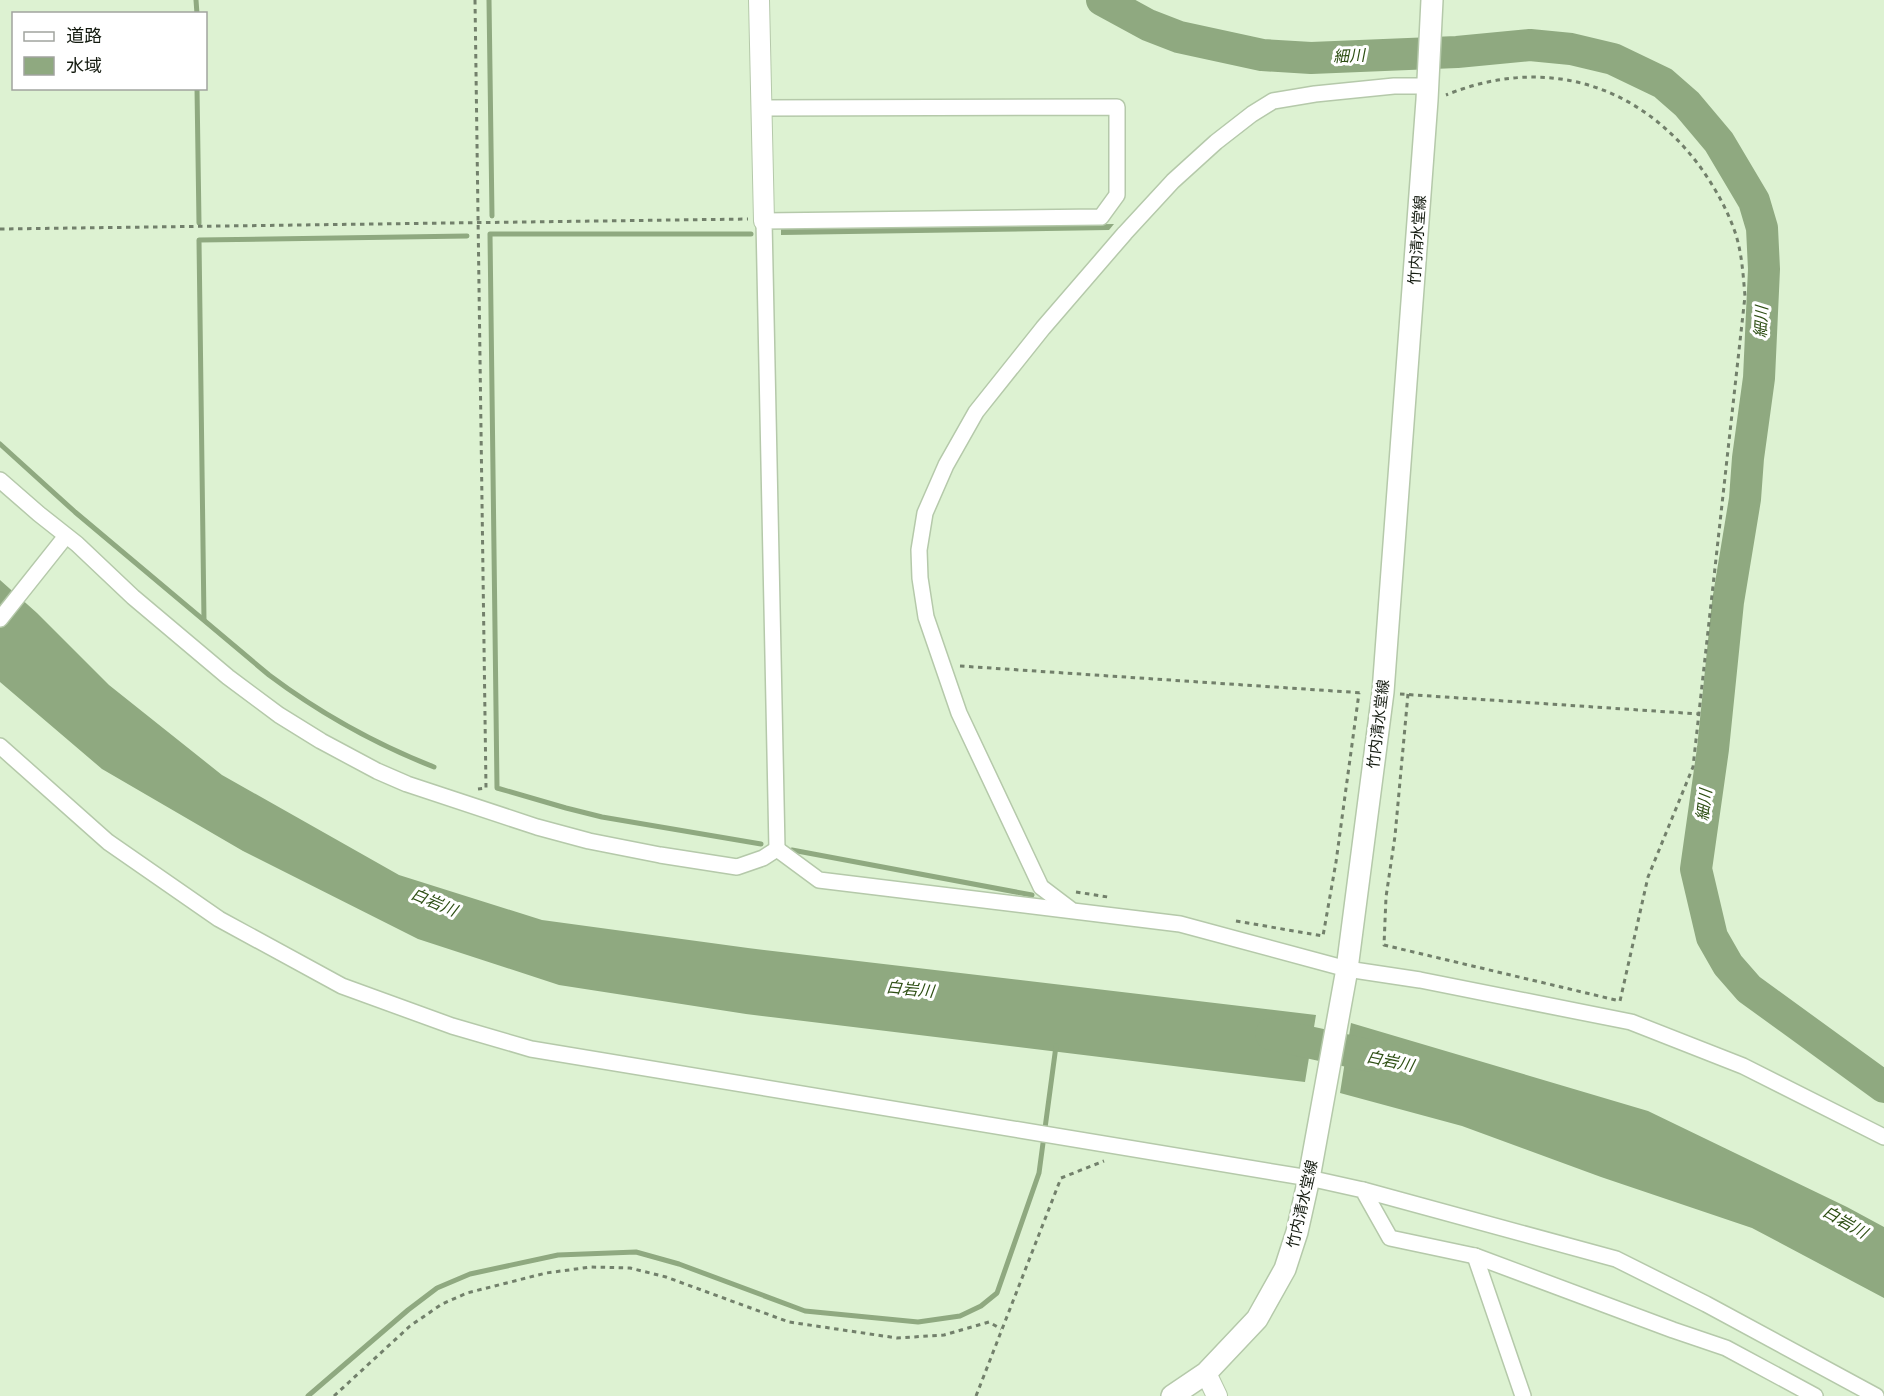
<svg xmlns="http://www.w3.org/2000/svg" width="1884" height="1396" font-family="Arial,'Noto Sans JP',sans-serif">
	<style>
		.water { fill: #8fa980 }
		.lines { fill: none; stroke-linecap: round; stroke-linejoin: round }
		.stream { stroke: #8fa980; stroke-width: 5 }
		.river { stroke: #8fa980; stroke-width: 32 }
		.minor-casing { stroke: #b5c9aa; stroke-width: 18 }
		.tertiary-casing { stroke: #b5c9aa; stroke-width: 22 }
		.secondary-casing { stroke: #b5c9aa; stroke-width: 24 }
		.path { stroke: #72806b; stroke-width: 3; stroke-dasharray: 4.5 4.5; stroke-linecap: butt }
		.minor { stroke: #fff; stroke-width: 15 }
		.tertiary { stroke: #fff; stroke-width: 20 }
		.secondary { stroke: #fff; stroke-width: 21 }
		.labels { text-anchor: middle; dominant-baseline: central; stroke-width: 6; stroke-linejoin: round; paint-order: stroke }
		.street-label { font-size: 15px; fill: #141b10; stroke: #fff }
		.water-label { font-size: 16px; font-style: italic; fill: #2e4f14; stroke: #fff }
	</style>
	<rect width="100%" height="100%" fill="#ddf2d2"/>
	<g class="water">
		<polygon points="1114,224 1109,230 781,235 781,228"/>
		<polygon points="0,580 37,613 109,685 222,775 399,875 542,920 748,948 1316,1015 1305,1082 746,1014 559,985 418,939 243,851 102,769 0,682"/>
		<polygon points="1351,1023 1648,1111 1847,1207 1884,1227 1884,1298 1752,1228 1601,1177 1462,1126 1340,1093"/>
	</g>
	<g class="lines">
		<g class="stream">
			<polyline points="196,0 197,14"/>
			<polyline points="489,0 492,216"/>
			<polyline points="197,88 199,223"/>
			<polyline points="751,234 490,234 497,788 566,808 602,817 761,844"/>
			<path d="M0,444l75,68 194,163c52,39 104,68 165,92"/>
			<polyline points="204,620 199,240 467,236"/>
			<polyline points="792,850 1032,895"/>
			<polyline points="308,1396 408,1310 437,1288 470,1274 558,1255 636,1252 679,1264 805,1311 918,1322 960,1316 981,1306 997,1293 1039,1173 1056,1046"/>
		</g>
		<g class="river">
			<polyline points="1102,0 1148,25 1179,37 1262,55 1311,58 1457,52 1530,45 1571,49 1613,59 1663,83 1687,104 1719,142 1754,201 1762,228 1764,269 1759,378 1748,458 1745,499 1728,602 1713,749 1696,869 1712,937 1728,965 1749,989 1884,1087"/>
			<polyline points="1271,1034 1390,1060"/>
		</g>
		<g class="minor-casing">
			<g id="minor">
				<polyline points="761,108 1117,107 1117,195 1101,217 764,221 777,849"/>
				<polyline points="0,480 39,514 77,544 133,597 228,677 279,715 321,741 377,771 407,784 537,827 589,841 660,855 737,867 763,858 777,849"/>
				<polyline points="0,619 66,536"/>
				<polyline points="0,746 108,842 219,919 342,986 452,1026 531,1049 1309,1178 1363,1190 1390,1238 1475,1256 1673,1330 1726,1348 1815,1396"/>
				<polyline points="777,849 819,880 1180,924 1347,969 1420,980 1631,1022 1743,1066 1884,1137"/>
				<polyline points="1070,909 1041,887 959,713 926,617 920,578 919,550 925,513 946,465 976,412 1043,328 1125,233 1173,181 1216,142 1252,114 1273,101 1315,94 1394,86 1428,86"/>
				<polyline points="1363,1190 1616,1259 1706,1304 1876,1396"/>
				<polyline points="1475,1256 1523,1396"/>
			</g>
		</g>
		<g class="tertiary-casing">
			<g id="tertiary">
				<polyline points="759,0 764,221"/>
				<polyline points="1206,1373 1217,1396"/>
			</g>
		</g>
		<g class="secondary-casing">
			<polyline id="secondary" points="1172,1396 1206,1373 1257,1319 1285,1269 1297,1232 1309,1178 1347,969 1383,692 1427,100 1432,0"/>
		</g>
		<g class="path">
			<polyline points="475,0 486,788 478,789"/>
			<polyline points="0,229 748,219"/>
			<polyline points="960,666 1364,693"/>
			<polyline points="1400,694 1699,714"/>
			<path d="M1408,694l-13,142 -9,61 -2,48 236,56 28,-124 45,-110 52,-471c-2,-22 -3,-43 -10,-64 -8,-23 -20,-44 -34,-64 -62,-85 -157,-113 -255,-73"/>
			<polyline points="1076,892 1108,897"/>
			<polyline points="1236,921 1323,936 1336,862 1359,693"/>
			<polyline points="334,1396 410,1326 442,1304 467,1293 546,1273 591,1267 630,1268 666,1277 789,1322 897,1338 944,1335 989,1322 1001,1329"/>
			<polyline points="976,1396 1061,1178 1104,1161"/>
		</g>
		<use href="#minor" class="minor"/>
		<use href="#tertiary" class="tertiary"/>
		<use href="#secondary" class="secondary"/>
	</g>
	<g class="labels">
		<g class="street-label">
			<text transform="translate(1417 240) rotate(-86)">竹内清水堂線</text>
			<text transform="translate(1378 724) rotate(-83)">竹内清水堂線</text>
			<text transform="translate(1302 1204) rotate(-77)">竹内清水堂線</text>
		</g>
		<g class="water-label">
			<text transform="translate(1349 56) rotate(-3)">細川</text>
			<text transform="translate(1761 322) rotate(-87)">細川</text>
			<text transform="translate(1704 805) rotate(-83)">細川</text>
			<text transform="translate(434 902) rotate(23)">白岩川</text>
			<text transform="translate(910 989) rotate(6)">白岩川</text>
			<text transform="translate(1390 1061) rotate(12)">白岩川</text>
			<text transform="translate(1845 1222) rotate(30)">白岩川</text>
		</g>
	</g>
	<rect x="12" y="12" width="195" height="78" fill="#ffffff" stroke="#a1a49f" stroke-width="1.5"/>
	<rect x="24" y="32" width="30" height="9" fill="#ffffff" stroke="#a1a49f" stroke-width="1.5"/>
	<text x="66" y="42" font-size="18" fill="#141b10">道路</text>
	<rect x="24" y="57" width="30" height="18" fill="#8fa980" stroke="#a1a49f" stroke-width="1.5"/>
	<text x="66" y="72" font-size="18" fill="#141b10">水域</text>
</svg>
